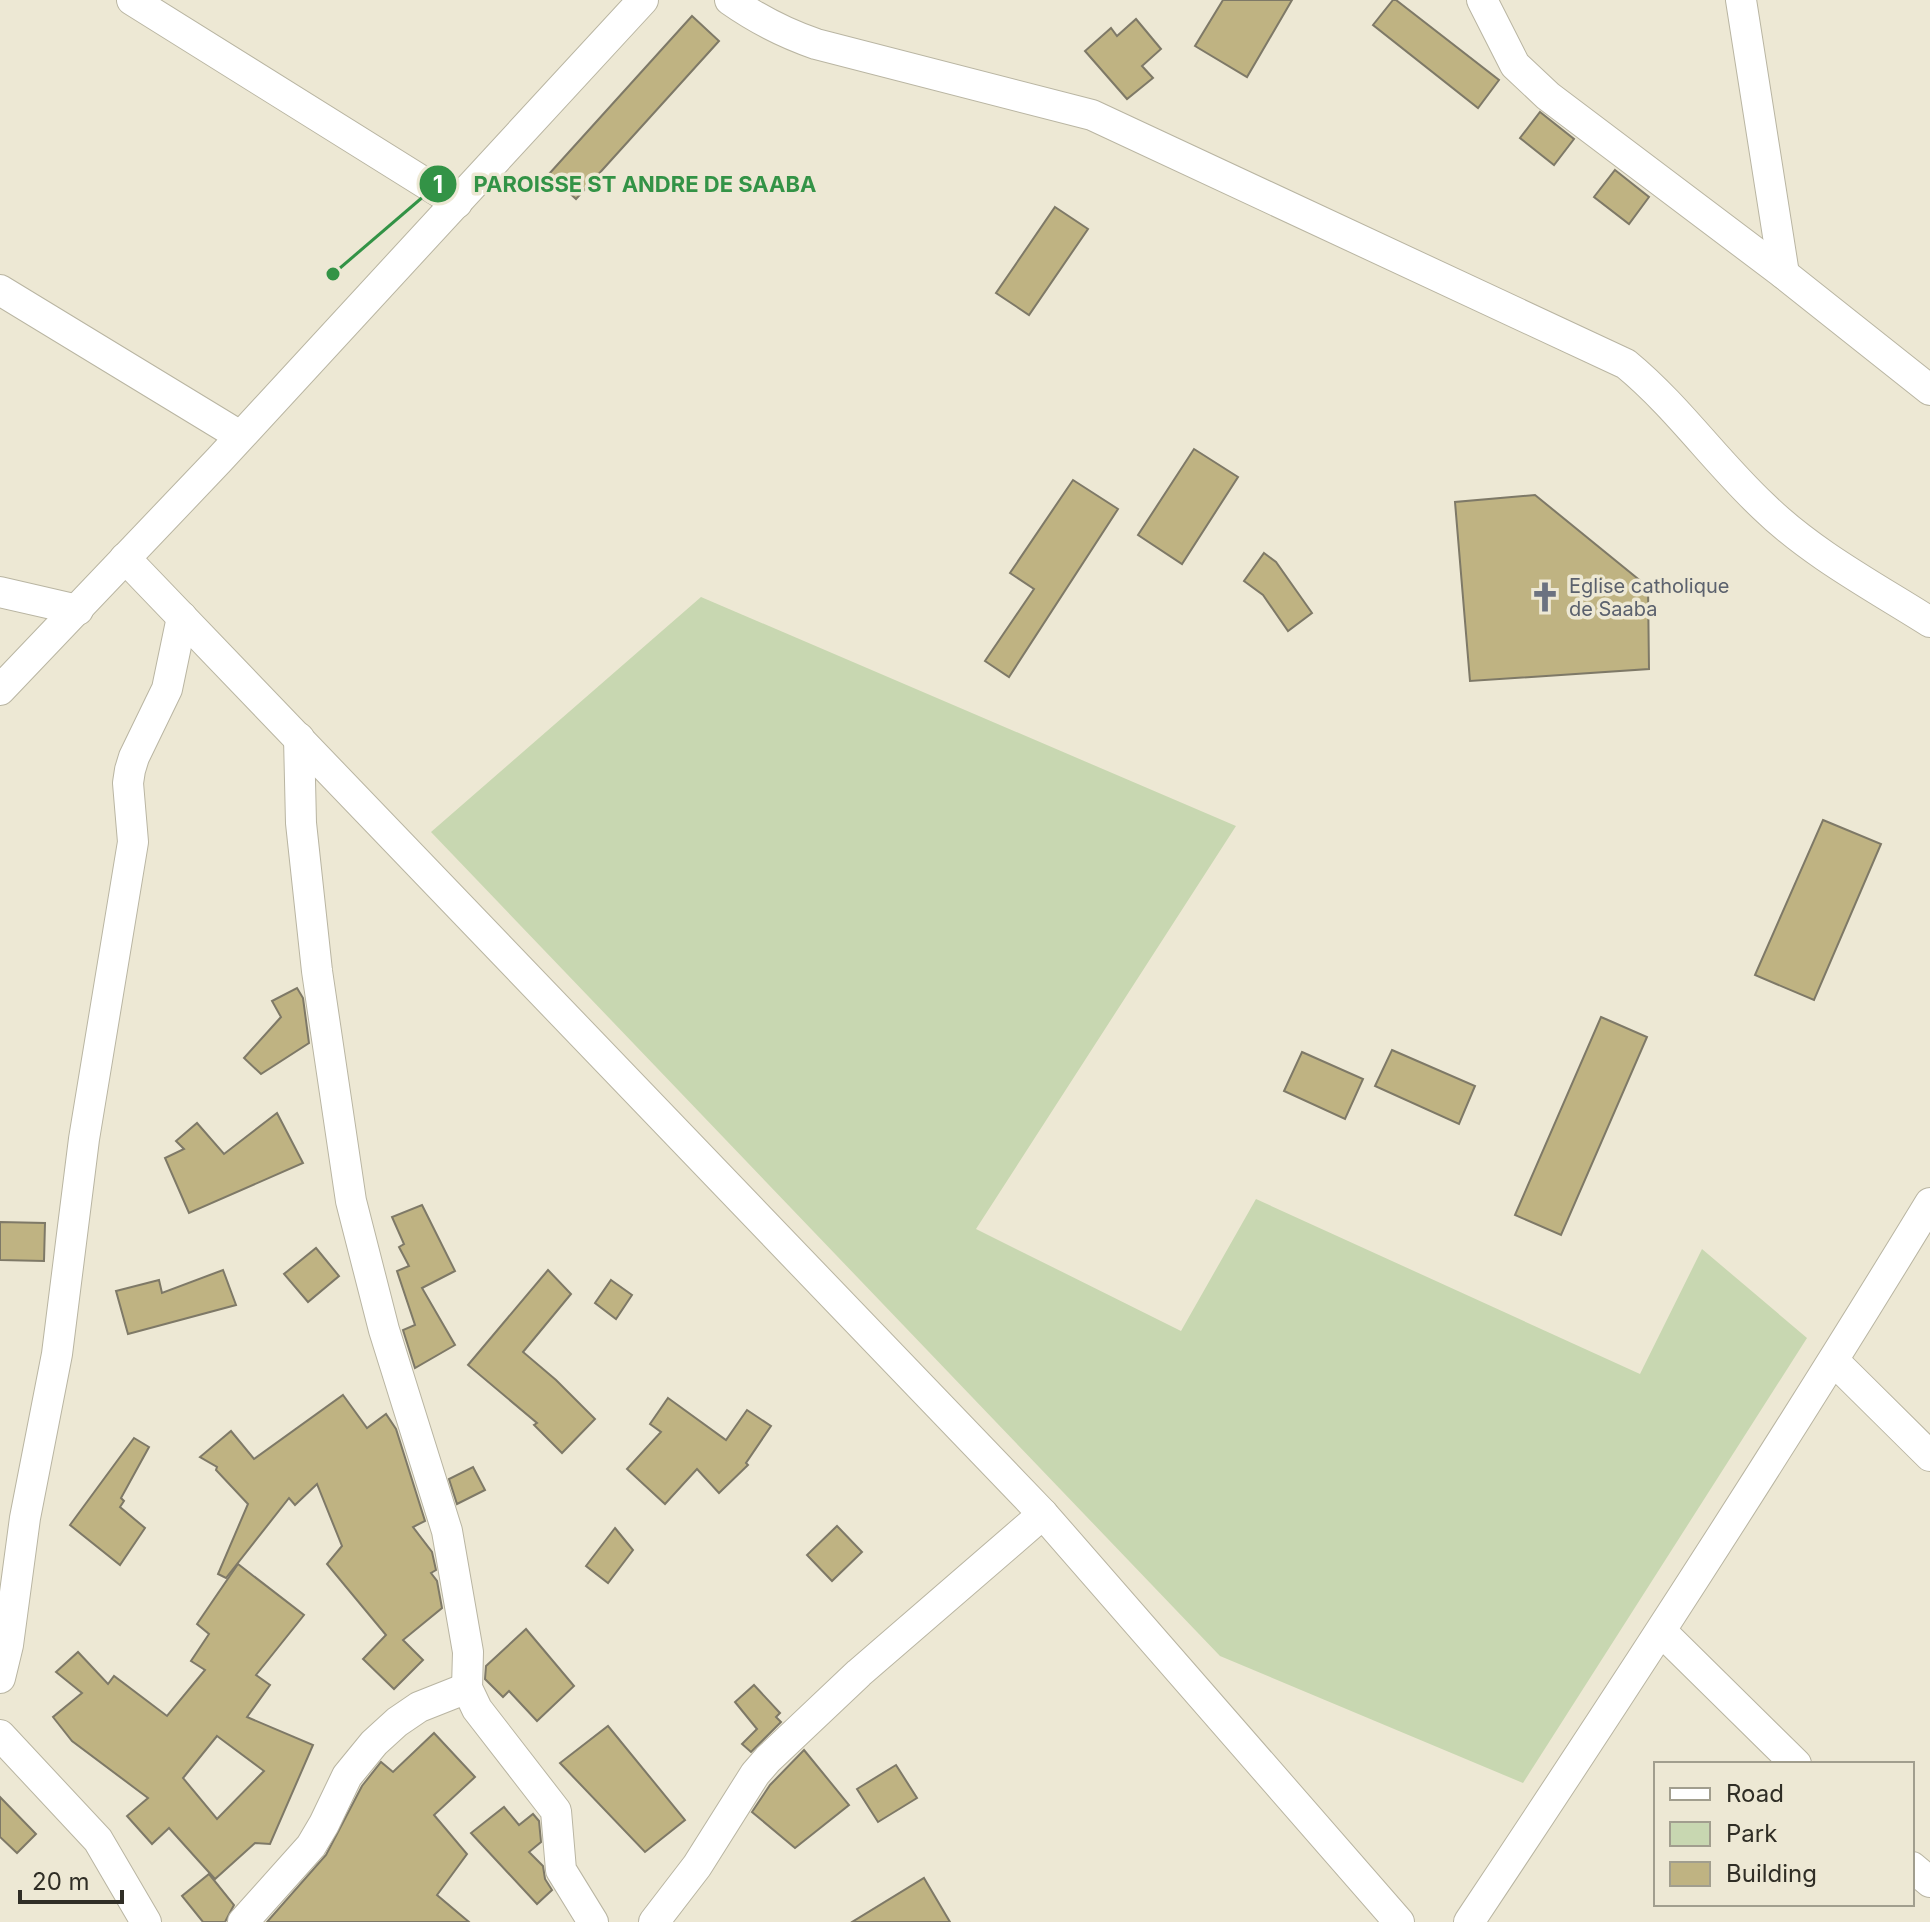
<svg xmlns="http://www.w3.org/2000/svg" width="1930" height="1922" font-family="Inter,sans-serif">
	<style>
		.green { fill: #c8d7b1 }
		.building { fill: #bfb382; stroke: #7e7967; stroke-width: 2; fill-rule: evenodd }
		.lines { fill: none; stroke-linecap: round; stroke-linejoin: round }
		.minor-casing { stroke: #b9b5a2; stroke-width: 32 }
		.minor { stroke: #fff; stroke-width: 30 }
		.labels { text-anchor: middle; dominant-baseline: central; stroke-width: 7; stroke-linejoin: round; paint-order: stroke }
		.worship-label { font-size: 20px; fill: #5b616d; stroke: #ede8d4; text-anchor: start }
		.leader { fill: none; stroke: #339346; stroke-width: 3 }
		.callout-dot { fill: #339346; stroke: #ede8d4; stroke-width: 3 }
		.mark-label { font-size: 24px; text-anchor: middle; font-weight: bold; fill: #fff }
		.callout-label { font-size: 22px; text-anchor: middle; font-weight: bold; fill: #339346; stroke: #ede8d4; stroke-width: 7; stroke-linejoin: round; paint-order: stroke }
	</style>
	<rect width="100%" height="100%" fill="#ede8d4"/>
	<polygon class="green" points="701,597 1236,826 976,1229 1181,1331 1256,1199 1640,1374 1702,1249 1807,1338 1523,1783 1220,1656 431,832"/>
	<g class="building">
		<polygon points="1223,0 1292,0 1247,77 1195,46"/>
		<polygon points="1393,0 1396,0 1499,80 1478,108 1373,25"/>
		<polygon points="692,16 719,41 576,199 549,174"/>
		<polygon points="1136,19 1161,49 1142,66 1153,78 1127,99 1085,51 1111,28 1117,36"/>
		<polygon points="1540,112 1574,139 1554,165 1520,138"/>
		<polygon points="1615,170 1649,197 1629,224 1594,197"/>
		<polygon points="1055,207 1088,229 1029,315 996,293"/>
		<polygon points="1194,449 1238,477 1182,564 1138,535"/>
		<polygon points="1073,480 1118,509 1009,677 985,661 1034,589 1010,573"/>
		<polygon points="1535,495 1648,587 1649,669 1470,681 1455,502"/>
		<polygon points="1264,553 1276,562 1312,613 1288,631 1263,595 1244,581"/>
		<polygon points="1823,820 1881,844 1814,1000 1755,975"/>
		<polygon points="297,988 303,998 309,1043 261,1074 244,1058 281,1017 272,1001"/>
		<polygon points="1601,1017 1647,1037 1561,1235 1515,1215"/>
		<polygon points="1392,1050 1475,1086 1459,1124 1375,1086"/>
		<polygon points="1302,1052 1363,1079 1345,1119 1284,1091"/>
		<polygon points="277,1113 303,1163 189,1213 165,1158 184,1149 176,1141 197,1123 224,1154"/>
		<polygon points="422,1205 455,1271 422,1288 455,1345 415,1368 403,1330 415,1325 397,1271 409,1266 399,1247 404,1244 392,1217"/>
		<polygon points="0,1222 45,1223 44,1261 0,1260"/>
		<polygon points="316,1248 339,1276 308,1302 284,1274"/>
		<polygon points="223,1270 236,1305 128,1334 116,1291 159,1280 162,1293"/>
		<polygon points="548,1270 571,1294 523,1352 556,1380 595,1419 562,1453 534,1425 537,1423 468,1365"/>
		<polygon points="611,1280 632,1295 616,1319 595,1303"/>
		<polygon points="343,1395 367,1428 386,1414 396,1429 425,1521 413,1527 432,1552 436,1570 431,1573 437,1581 442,1608 403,1640 423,1660 394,1689 363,1659 386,1635 327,1564 342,1546 317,1484 295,1505 289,1498 226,1578 218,1574 248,1504 216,1470 217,1467 200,1457 231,1431 254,1459"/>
		<polygon points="668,1398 726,1440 747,1410 771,1426 746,1463 748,1465 719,1493 697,1469 665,1504 627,1469 661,1432 650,1424"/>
		<polygon points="134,1438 149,1447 121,1498 124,1501 120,1507 145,1528 120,1565 70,1525"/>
		<polygon points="473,1467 485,1490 457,1504 449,1479"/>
		<polygon points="837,1526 862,1552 832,1581 807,1555"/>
		<polygon points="615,1528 633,1550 608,1583 586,1566"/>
		<path d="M238,1564l66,51 -48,60 14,10 -23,32 66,28 -43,99 -15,-1 -40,36 -46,-51 -17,16 -25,-28 21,-18 -76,-57 -19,-24 29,-24 -26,-21 22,-20 30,32 6,-8 53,40 38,-46 -14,-9 18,-27 -12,-10zM217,1736l47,35 -47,48 -34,-41z"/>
		<polygon points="526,1629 574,1686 537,1721 509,1691 503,1697 485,1679 486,1666"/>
		<polygon points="754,1685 780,1713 776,1717 781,1722 751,1752 742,1744 757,1729 735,1702"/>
		<polygon points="608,1726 685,1820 645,1852 560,1763"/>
		<polygon points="434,1733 475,1777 434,1815 467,1854 437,1895 469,1922 267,1922 326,1855 362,1786 381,1762 393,1772"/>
		<polygon points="804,1750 849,1805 795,1848 752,1812 770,1785"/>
		<polygon points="896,1765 917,1798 878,1822 857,1789"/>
		<polygon points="0,1797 36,1834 17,1853 0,1837"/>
		<polygon points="504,1807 519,1825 533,1814 539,1821 541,1842 529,1852 543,1866 545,1879 552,1890 537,1904 471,1833"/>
		<polygon points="209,1874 234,1905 225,1922 203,1922 182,1896"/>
		<polygon points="924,1878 950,1922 852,1922"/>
	</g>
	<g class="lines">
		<g class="minor-casing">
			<g id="minor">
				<polyline points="132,0 457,203"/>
				<path d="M730,0c27,19 54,33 86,44l276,71 534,249c51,42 89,97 137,142 48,47 110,80 167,116"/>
				<polyline points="1482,0 1515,65 1548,96 1784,274 1930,390"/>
				<polyline points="1741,0 1784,274"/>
				<polyline points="0,290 240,436"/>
				<polyline points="125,558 1043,1514 1399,1922"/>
				<polyline points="0,592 78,610"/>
				<polyline points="0,690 219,460 643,0"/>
				<polyline points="299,738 301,823 317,971 351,1201 384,1330 447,1531 468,1652 467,1688 477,1709 556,1811 561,1870 593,1922"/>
				<polyline points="1834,1361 1930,1456"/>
				<polyline points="1662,1632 1796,1764"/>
				<polyline points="0,1678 8,1645 25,1518 57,1354 84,1139 133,842 128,783 130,770 134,757 167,689 182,617"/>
				<polyline points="0,1735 98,1840 146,1922"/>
				<polyline points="1912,1867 1930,1882"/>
				<polyline points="243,1922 311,1846 324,1824 347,1776 374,1743 397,1722 419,1707 467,1688"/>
				<polyline points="654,1922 697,1866 755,1774 768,1759 859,1673 1043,1514"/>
				<path d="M1469,1922c158,-237 313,-476 461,-719"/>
			</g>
		</g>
		<use href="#minor" class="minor"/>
	</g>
	<defs>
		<g id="church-bare" transform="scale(2.4)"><path d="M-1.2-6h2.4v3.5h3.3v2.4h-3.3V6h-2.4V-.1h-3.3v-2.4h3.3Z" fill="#6b7280" stroke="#ede8d4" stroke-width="2.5" paint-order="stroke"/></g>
	</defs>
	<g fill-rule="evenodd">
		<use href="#church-bare" x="1545" y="597"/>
	</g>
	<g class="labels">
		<g class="worship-label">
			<text x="1569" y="586">Eglise catholique<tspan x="1569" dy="23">de Saaba</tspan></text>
		</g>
	</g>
	<path class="leader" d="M333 274L438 184"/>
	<g class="callout-dot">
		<circle cx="333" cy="274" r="8"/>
		<circle cx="438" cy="184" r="20"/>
	</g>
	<g class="mark-label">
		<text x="438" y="193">1</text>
	</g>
	<g class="callout-label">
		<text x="645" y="192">PAROISSE ST ANDRE DE SAABA</text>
	</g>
	<rect x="1654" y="1762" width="260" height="144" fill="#ede8d4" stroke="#a19e8e" stroke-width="2"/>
	<rect x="1670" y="1788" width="40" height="12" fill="#ffffff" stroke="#a19e8e" stroke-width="2"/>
	<text x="1726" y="1802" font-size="24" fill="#302e26">Road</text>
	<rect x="1670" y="1822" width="40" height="24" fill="#c8d7b1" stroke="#a19e8e" stroke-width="2"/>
	<text x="1726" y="1842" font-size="24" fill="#302e26">Park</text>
	<rect x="1670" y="1862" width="40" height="24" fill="#bfb382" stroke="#a19e8e" stroke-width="2"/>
	<text x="1726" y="1882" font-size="24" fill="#302e26">Building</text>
	<path d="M20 1890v12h102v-12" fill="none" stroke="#302e26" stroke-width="4"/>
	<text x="32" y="1890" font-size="24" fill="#302e26" stroke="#ede8d4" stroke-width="6" paint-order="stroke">20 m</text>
</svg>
